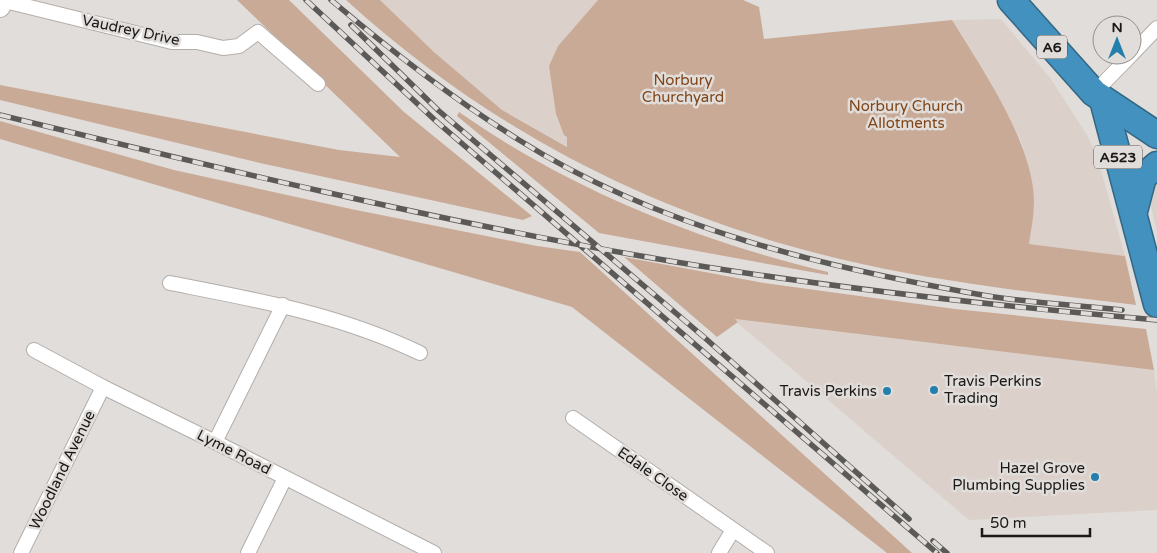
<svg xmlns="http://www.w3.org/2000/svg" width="1157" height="553" font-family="'Varela Round',sans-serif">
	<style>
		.built { fill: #dcd1ca }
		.green { fill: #c9aa97 }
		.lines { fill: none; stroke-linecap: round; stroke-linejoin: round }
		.street-casing { stroke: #b2aeab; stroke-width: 16 }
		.secondary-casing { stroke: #b2aeab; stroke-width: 22 }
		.highway-casing { stroke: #346784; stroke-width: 29 }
		.street { stroke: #fff; stroke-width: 14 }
		.secondary { stroke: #fff; stroke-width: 20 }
		.highway { stroke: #4291be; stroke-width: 26 }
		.rail-casing { stroke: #5c5a58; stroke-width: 5.5 }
		.rail { stroke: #e1ddda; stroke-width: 4; stroke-dasharray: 11; stroke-linecap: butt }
		.poi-dot { fill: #247fad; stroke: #e1ddda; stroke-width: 2 }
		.labels { text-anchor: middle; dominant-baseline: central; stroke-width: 5; stroke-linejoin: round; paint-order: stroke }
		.shield { fill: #e1ddda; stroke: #565452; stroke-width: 1 }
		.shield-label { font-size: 14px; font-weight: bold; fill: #1a1918 }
		.street-label { font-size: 15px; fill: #1a1918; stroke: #e1ddda }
		.park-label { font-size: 15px; fill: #804519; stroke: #e1ddda }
		.poi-label { font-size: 15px; fill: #1a1918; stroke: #e1ddda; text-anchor: end }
	</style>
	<rect width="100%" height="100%" fill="#e1ddda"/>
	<g class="built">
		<polygon points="380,0 598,0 558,46 568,147 502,110 434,52"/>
		<polygon points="1001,19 1051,79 1087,135 1097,156 1125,256 1029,244 1034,201 1028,164 1021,141 952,20"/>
		<polygon points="1157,174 1157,232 1149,199"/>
		<polygon points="733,319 1154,370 1157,393 1157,510 969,520"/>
	</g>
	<g class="green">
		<polygon points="237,0 289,0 404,112 532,216 523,220 260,163 0,100 0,85 339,150 400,157"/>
		<path d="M346,0h34l54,52 68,58 65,37v-10l-3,-2 -8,-21 -7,-48 9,-20 40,-46h145l16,7 5,32 188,-19c30,49 82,124 82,182 0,14 -3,28 -5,42l96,12 11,49c-99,-12 -199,-23 -296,-46 -188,-45 -351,-129 -494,-259z"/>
		<path d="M459,112c110,77 239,129 369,160v3l-229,-42 -142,-117z"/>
		<polygon points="0,121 174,170 351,209 537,246 580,252 912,553 887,553 572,307 0,139"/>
		<polygon points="624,257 764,283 955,309 1146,329 1154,370 735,319 738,322 717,337"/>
	</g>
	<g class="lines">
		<g class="street-casing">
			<g id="street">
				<polyline points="1,0 172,42 197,42 223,48 239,46 258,32 318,84"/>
				<polyline points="1132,54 1157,28"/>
				<polyline points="1094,93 1131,55"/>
				<path d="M170,283c87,17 169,31 250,70"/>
				<polyline points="34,350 103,387 215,442 434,553"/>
				<polyline points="573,418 767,553"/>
				<polyline points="215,442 283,305"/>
				<polyline points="21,553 103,387"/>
				<polyline points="248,553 285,478"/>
				<polyline points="719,553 733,530"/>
			</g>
		</g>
		<g class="secondary-casing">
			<polyline id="secondary" points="0,7 2,0"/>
		</g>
		<g class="highway-casing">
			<g id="highway">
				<polyline points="1011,0 1094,93 1157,135"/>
				<polyline points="1103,100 1157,304"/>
				<polyline points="1134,211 1143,177 1157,165"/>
			</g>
		</g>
		<use href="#street" class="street"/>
		<use href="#secondary" class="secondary"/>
		<use href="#highway" class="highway"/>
		<g class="rail-casing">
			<g id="rail">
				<polyline points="306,0 437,122 937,553"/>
				<path d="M331,0c60,51 122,99 188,140 142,89 307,128 469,156 44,7 90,9 134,14"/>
				<polyline points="351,25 439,111 705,338 909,519"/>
				<path d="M0,115c213,52 425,103 641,141 170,30 344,49 516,64"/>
				<polyline points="933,541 947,553"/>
			</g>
		</g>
		<use href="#rail" class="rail"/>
	</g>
	<g class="poi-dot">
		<circle cx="934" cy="390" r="5"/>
		<circle cx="887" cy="391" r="5"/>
		<circle cx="1095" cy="477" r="5"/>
	</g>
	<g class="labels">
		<g class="shield">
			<rect x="1037" y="35.5" width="30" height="23" rx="4"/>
			<rect x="1094" y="145.5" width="48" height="23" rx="4"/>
		</g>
		<g class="shield-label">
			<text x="1052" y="47">A6</text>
			<text x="1118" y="157">A523</text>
		</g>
		<g class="street-label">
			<text transform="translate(131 30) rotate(12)">Vaudrey Drive</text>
			<text transform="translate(234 452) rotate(27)">Lyme Road</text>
			<text transform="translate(62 470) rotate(-64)">Woodland Avenue</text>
			<text transform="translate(653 474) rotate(35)">Edale Close</text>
		</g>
		<g class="park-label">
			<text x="683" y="80">Norbury<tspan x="683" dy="17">Churchyard</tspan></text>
			<text x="906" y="106">Norbury Church<tspan x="906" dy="17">Allotments</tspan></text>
		</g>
		<g class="poi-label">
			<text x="944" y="381" text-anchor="start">Travis Perkins<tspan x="944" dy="17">Trading</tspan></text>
			<text x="877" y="391">Travis Perkins</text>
			<text x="1085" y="468">Hazel Grove<tspan x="1085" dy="17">Plumbing Supplies</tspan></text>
		</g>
	</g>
	<g transform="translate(1117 40)"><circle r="24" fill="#e1ddda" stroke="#918f8c"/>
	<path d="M0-4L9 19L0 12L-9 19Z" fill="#247fad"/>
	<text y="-8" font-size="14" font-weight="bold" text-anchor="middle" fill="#1a1918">N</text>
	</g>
	<path d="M982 528v8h108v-8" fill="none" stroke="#1a1918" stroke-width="2.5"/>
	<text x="990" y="528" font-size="15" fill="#1a1918" stroke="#e1ddda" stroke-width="4" paint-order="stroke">50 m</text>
</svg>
